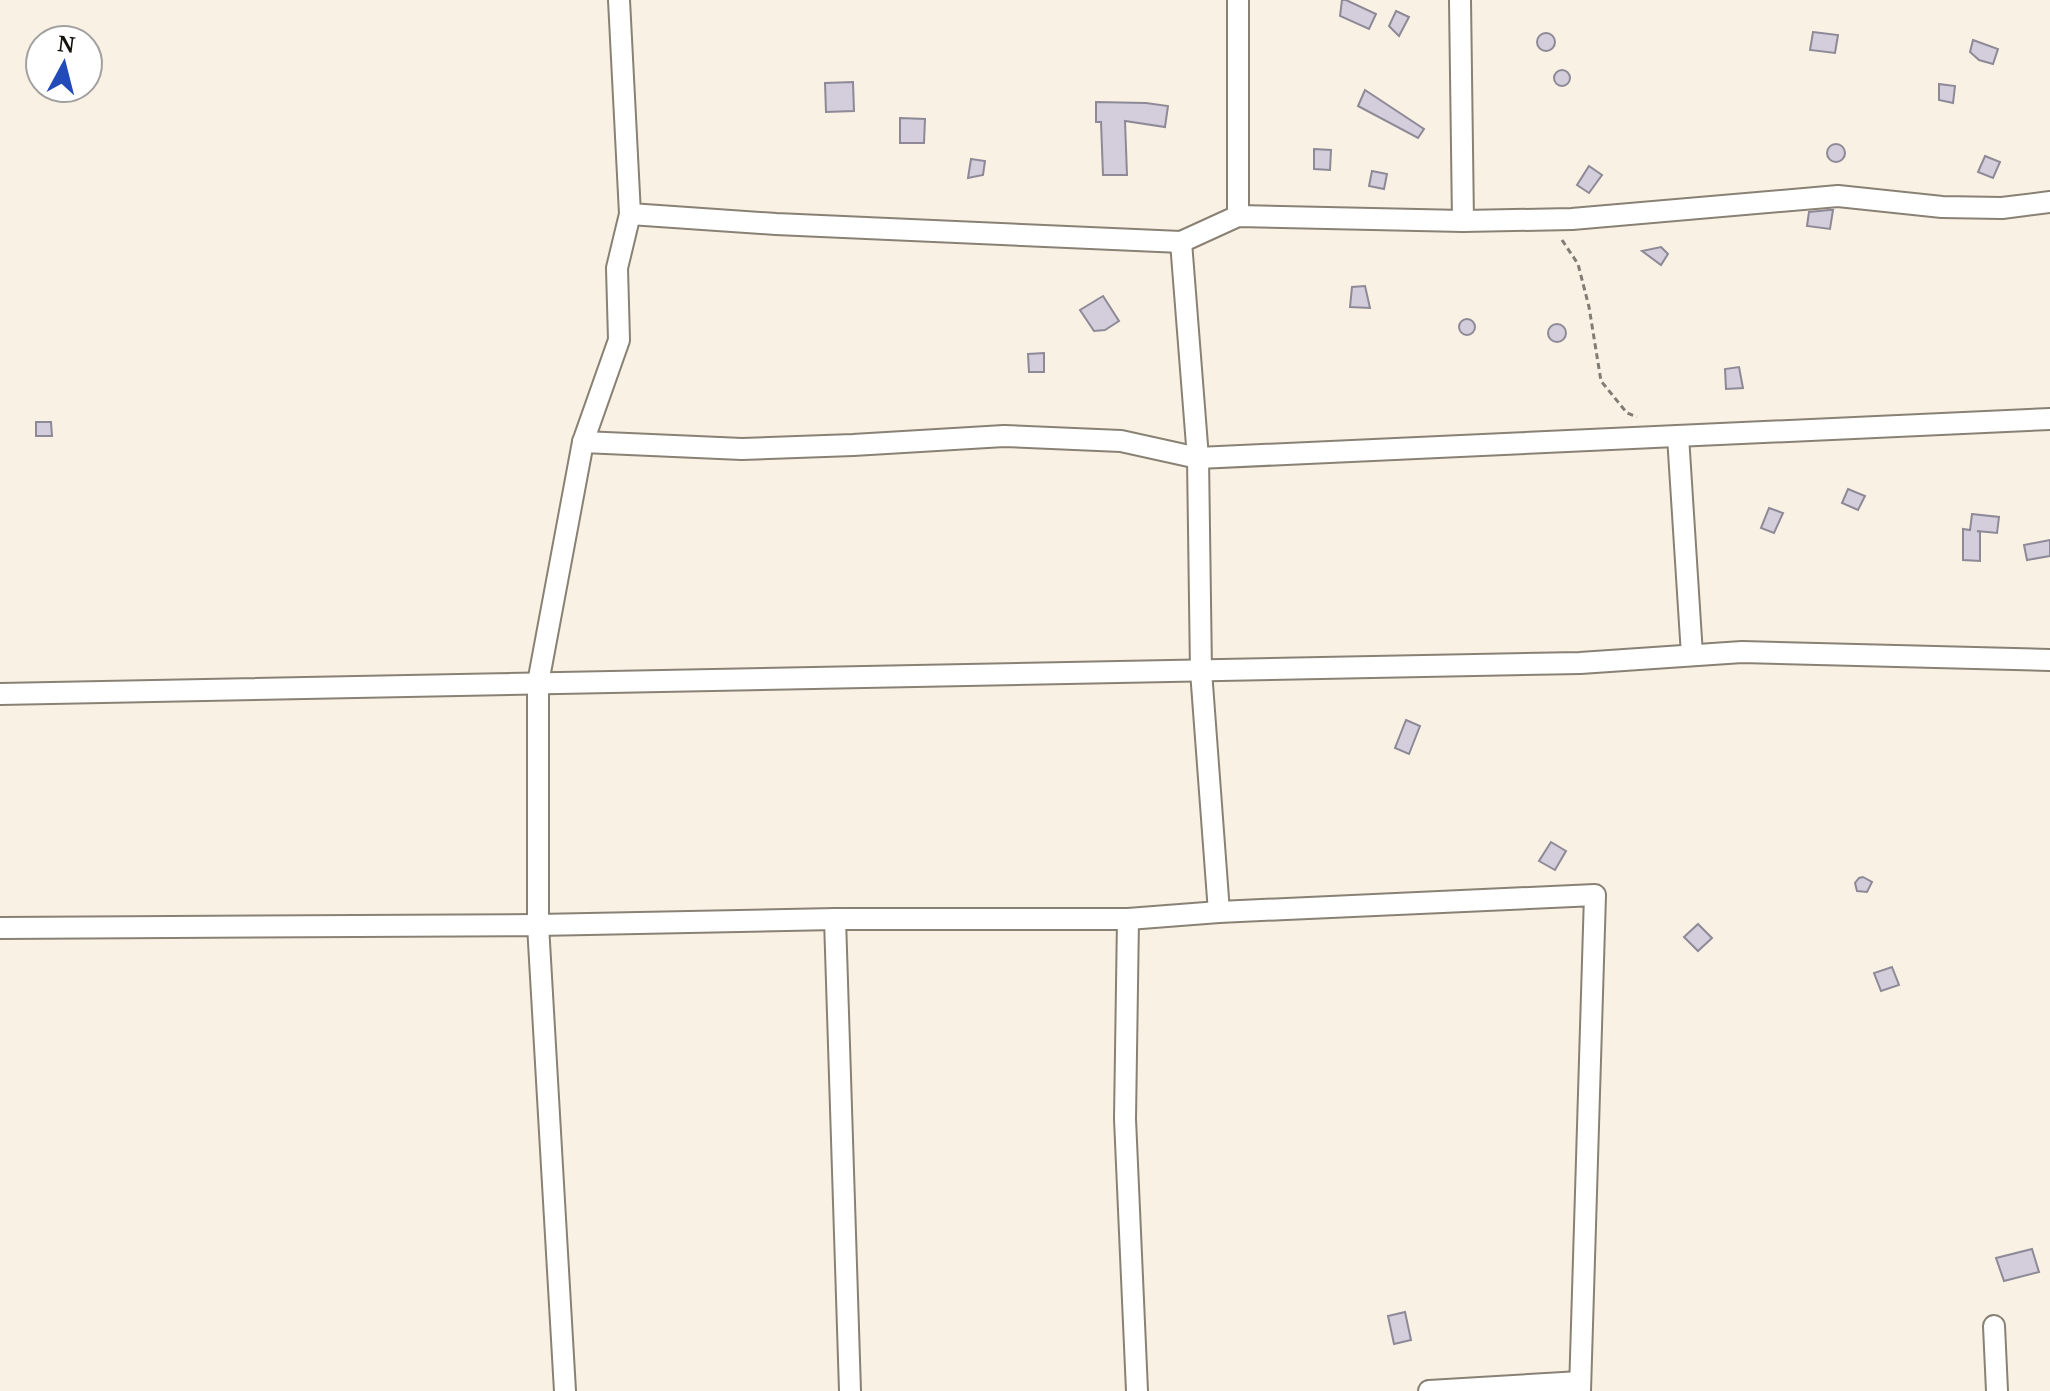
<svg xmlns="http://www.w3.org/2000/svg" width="2050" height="1391" font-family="'Noto Serif',serif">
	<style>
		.building { fill: #d3cddc; stroke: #8e8996; stroke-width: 2 }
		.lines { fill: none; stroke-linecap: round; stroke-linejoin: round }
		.minor-casing { stroke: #888174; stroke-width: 24 }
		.path { stroke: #827d74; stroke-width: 3; stroke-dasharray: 6 4; stroke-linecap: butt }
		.minor { stroke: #fff; stroke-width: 20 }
	</style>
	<rect width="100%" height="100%" fill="#f9f1e3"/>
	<g class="building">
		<polygon points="1342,0 1346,0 1376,14 1369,29 1340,16"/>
		<polygon points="1396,11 1409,17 1399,36 1389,26"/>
		<polygon points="1813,32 1838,35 1835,53 1810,50"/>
		<circle cx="1546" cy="42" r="9"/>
		<polygon points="1973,40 1998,49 1993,64 1979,60 1970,52"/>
		<circle cx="1562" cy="78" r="8"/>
		<polygon points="853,82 854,111 826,112 825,83"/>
		<polygon points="1939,84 1955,86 1953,103 1939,100"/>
		<polygon points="1365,90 1424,129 1418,138 1358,106"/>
		<polygon points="1096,102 1146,103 1168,106 1165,127 1125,121 1127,175 1103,175 1101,122 1096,122"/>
		<polygon points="900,118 925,119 924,143 900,143"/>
		<circle cx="1836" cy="153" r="9"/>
		<polygon points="1314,149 1331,150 1330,170 1314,169"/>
		<polygon points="1985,156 2000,162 1993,178 1978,172"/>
		<polygon points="971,159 985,161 983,175 968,178"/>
		<polygon points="1589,166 1602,175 1589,193 1577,185"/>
		<polygon points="1372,171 1387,174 1384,189 1369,186"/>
		<polygon points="1829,210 1833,210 1830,229 1807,226 1809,212"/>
		<polygon points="1661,247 1668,254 1661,265 1642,251"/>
		<polygon points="1365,286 1370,308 1350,307 1352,287"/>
		<polygon points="1103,296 1119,321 1105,330 1094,331 1080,310"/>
		<circle cx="1467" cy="327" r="8"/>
		<circle cx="1557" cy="333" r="9"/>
		<polygon points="1044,353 1044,372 1029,372 1028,354"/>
		<polygon points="1739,367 1743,388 1726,389 1725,369"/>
		<polygon points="36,422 51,422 52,436 36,436"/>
		<polygon points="1848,489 1865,496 1858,510 1842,503"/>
		<polygon points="1769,508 1783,513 1774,533 1761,528"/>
		<polygon points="1972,514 1999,517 1997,533 1977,531 1980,532 1980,561 1963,560 1963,529 1970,530"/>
		<polygon points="2050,540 2050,556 2027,560 2024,545"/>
		<polygon points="1406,720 1420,726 1409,754 1395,748"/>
		<polygon points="1551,842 1566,851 1555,870 1539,861"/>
		<polygon points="1863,877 1872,882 1867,892 1857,891 1855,883 1859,878"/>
		<polygon points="1698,924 1712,938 1698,951 1684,937"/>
		<polygon points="1892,967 1899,985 1881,991 1874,973"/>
		<polygon points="2032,1249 2039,1272 2004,1281 1996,1258"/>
		<polygon points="1405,1312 1411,1340 1394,1344 1388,1316"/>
	</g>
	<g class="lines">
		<g class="minor-casing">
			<g id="minor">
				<polyline points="619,0 630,214 617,268 619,340 583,442 538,683 538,925 835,919 1128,919 1219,912 1595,895 1580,1391"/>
				<polyline points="1238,0 1238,216"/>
				<polyline points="1460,0 1463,221"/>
				<polyline points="630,214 776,224 1181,242 1238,216 1463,221 1572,219 1838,196 1942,207 2002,208 2050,202"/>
				<polyline points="1181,242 1198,458 1201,671 1219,912"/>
				<polyline points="1678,436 1692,655"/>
				<polyline points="583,442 742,449 853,445 1004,436 1121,441 1198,458 2050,419"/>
				<polyline points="0,694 1580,663 1742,652 2050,660"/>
				<polyline points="835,919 850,1391"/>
				<polyline points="1128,919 1125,1119 1137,1391"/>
				<polyline points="0,928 538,925 565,1391"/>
				<polyline points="1994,1326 1997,1391"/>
				<polyline points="1429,1391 1580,1382"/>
			</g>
		</g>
		<polyline class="path" points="1562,240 1578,264 1589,307 1601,381 1627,413 1637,417"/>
		<use href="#minor" class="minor"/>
	</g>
	<g transform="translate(64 64) rotate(7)"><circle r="38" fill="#ffffff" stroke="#a2a19f" stroke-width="2"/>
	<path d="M0-6L14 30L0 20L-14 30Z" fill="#224ab8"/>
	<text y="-12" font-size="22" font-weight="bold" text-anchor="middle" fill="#16130f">N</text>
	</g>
</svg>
